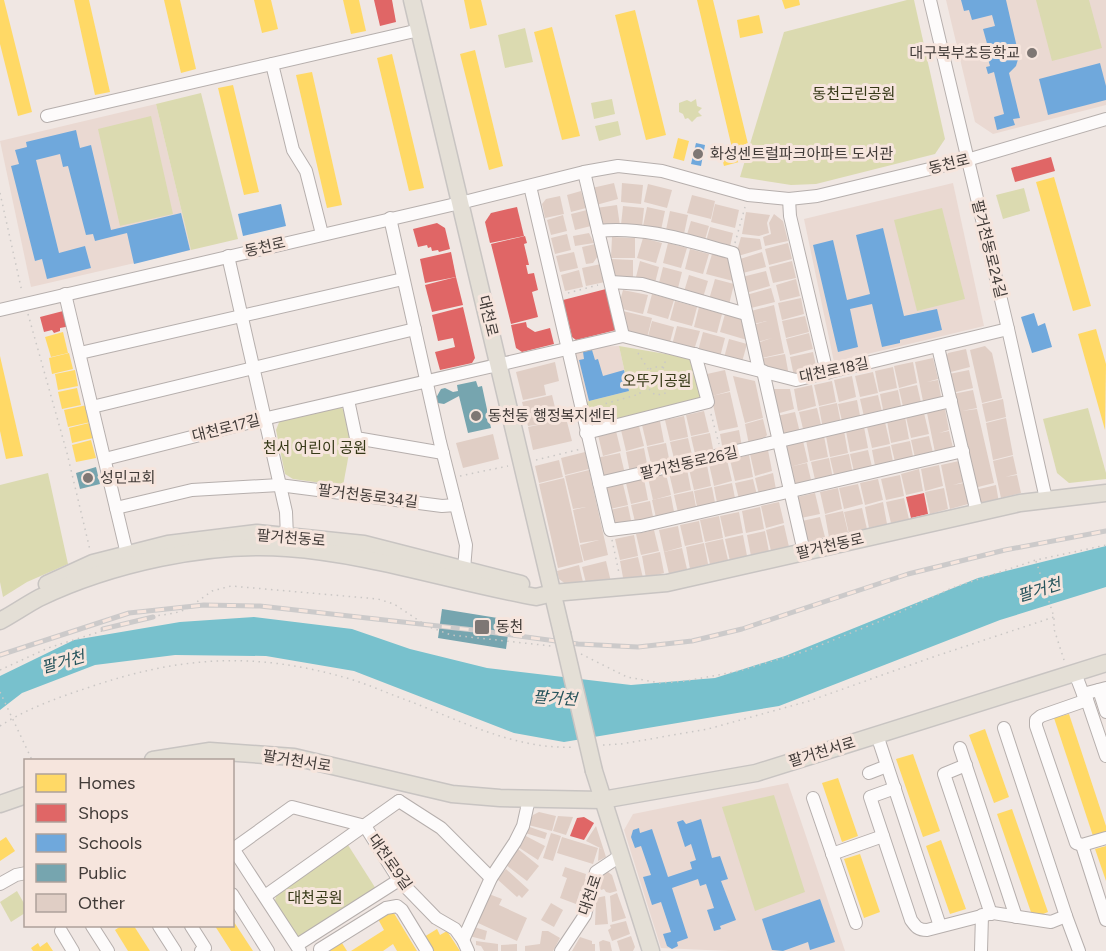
<svg xmlns="http://www.w3.org/2000/svg" width="1106" height="951" font-family="Figtree,'Noto Sans KR',sans-serif">
	<style>
		.built { fill: #ead9d2 }
		.green { fill: #dbdab0 }
		.water { fill: #78c1cd }
		.homes { fill: #ffd966 }
		.shops { fill: #e06666 }
		.schools { fill: #6fa8dc }
		.public { fill: #76a5af }
		.building { fill: #e0cec5 }
		.lines { fill: none; stroke-linecap: round; stroke-linejoin: round }
		.minor-casing { stroke: #b6afad; stroke-width: 14 }
		.major-casing { stroke: #c8c4c2; stroke-width: 19 }
		.path { stroke: #cac7c5; stroke-width: 1.5; stroke-dasharray: 1.5 4.5; stroke-linecap: butt }
		.minor { stroke: #fdfbfb; stroke-width: 12 }
		.major { stroke: #e4dfd6; stroke-width: 16 }
		.rail-casing { stroke: #cccaca; stroke-width: 5 }
		.rail { stroke: #f6e5dd; stroke-width: 3; stroke-dasharray: 9; stroke-linecap: butt }
		.major-bridge-casing { stroke: #c8c4c2; stroke-width: 19; stroke-linecap: butt }
		.major-bridge { stroke: #e4dfd6; stroke-width: 16 }
		.poi-dot { fill: #7e7774; stroke: #f6e5dd; stroke-width: 2 }
		.labels { text-anchor: middle; dominant-baseline: central; stroke-width: 6; stroke-linejoin: round; paint-order: stroke }
		.poi-label { font-size: 15px; fill: #413b38; stroke: #f6e5dd; text-anchor: start }
		.park-label { font-size: 15px; fill: #363917; stroke: #f6e5dd }
		.street-label { font-size: 15px; fill: #413b38; stroke: #f6e5dd }
		.water-label { font-size: 16px; font-style: italic; fill: #25535b; stroke: #f6e5dd }
	</style>
	<rect width="100%" height="100%" fill="#f0e7e3"/>
	<g class="built">
		<polygon points="946,0 1106,0 1106,105 993,134 975,122"/>
		<polygon points="156,104 191,250 31,287 0,141"/>
		<polygon points="953,183 984,326 834,362 804,219"/>
		<polygon points="619,346 629,391 585,402 573,352 589,347"/>
		<polygon points="788,783 845,951 729,951 661,948 624,830 633,814"/>
	</g>
	<g class="green">
		<polygon points="907,0 914,0 945,139 935,154 816,184 791,185 740,177 784,32"/>
		<polygon points="1036,0 1089,0 1102,48 1052,61"/>
		<polygon points="525,28 533,62 505,68 498,35"/>
		<polygon points="201,93 238,239 191,250 156,104"/>
		<polygon points="612,99 615,114 594,119 591,103"/>
		<polygon points="696,99 697,106 702,108 698,112 702,116 697,117 692,122 688,118 685,119 683,114 679,112 679,103 687,100 691,102"/>
		<polygon points="151,116 173,214 120,226 98,129"/>
		<polygon points="618,121 621,135 599,141 595,126"/>
		<polygon points="1024,188 1030,211 1003,219 996,195"/>
		<polygon points="942,208 965,299 917,311 894,220"/>
		<polygon points="619,346 695,359 704,398 591,427 585,402 629,391"/>
		<polygon points="340,407 346,411 352,437 343,486 293,479 285,474 276,430 280,420"/>
		<polygon points="1088,408 1106,473 1106,479 1069,483 1057,473 1043,419"/>
		<polygon points="48,473 68,564 27,582 3,597 0,582 0,485"/>
		<polygon points="774,795 805,892 755,911 722,807"/>
		<polygon points="348,845 376,889 301,938 297,936 275,901 277,891"/>
		<polygon points="17,891 25,905 25,913 11,922 0,902"/>
	</g>
	<polygon class="water" points="1106,546 1106,587 1000,620 779,706 564,742 514,733 354,671 266,656 175,655 95,665 22,693 0,710 0,676 74,640 180,622 254,617 352,629 410,649 487,668 631,685 715,678 785,656 978,578"/>
	<g class="homes">
		<polygon points="0,0 4,0 32,112 18,116 0,44"/>
		<polygon points="74,0 89,0 110,92 95,95"/>
		<polygon points="164,0 180,0 196,69 181,73"/>
		<polygon points="254,0 271,0 278,29 262,33"/>
		<polygon points="343,0 359,0 366,31 351,34"/>
		<polygon points="464,0 481,0 487,25 470,29"/>
		<polygon points="697,0 713,0 748,144 736,147 739,162 724,166 720,151 732,148"/>
		<polygon points="782,0 799,0 800,5 785,9"/>
		<polygon points="635,10 666,135 646,140 615,15"/>
		<polygon points="759,15 763,33 740,38 737,20"/>
		<polygon points="552,27 580,136 562,140 534,32"/>
		<polygon points="475,50 503,166 489,170 460,54"/>
		<polygon points="392,54 424,188 409,191 377,58"/>
		<polygon points="312,72 342,205 327,208 296,75"/>
		<polygon points="233,85 259,192 244,195 218,88"/>
		<polygon points="678,138 689,141 684,161 673,158"/>
		<polygon points="1054,177 1091,306 1073,311 1036,182"/>
		<polygon points="1096,329 1106,364 1105,430 1078,334"/>
		<polygon points="63,332 68,353 51,357 45,337"/>
		<polygon points="69,353 73,369 52,374 49,358"/>
		<polygon points="0,356 23,456 6,459 0,431"/>
		<polygon points="75,370 78,386 58,390 55,374"/>
		<polygon points="77,388 81,405 62,409 58,392"/>
		<polygon points="87,405 91,422 68,427 64,410"/>
		<polygon points="89,423 93,438 72,443 69,428"/>
		<polygon points="91,440 96,458 76,462 72,445"/>
		<polygon points="1069,714 1106,826 1106,832 1093,836 1054,718"/>
		<polygon points="985,729 1009,797 994,803 969,735"/>
		<polygon points="913,754 940,831 923,837 896,759"/>
		<polygon points="838,778 858,836 842,842 822,783"/>
		<polygon points="1012,809 1048,912 1033,918 997,814"/>
		<polygon points="6,837 15,851 0,861 0,841"/>
		<polygon points="941,840 966,909 950,914 926,846"/>
		<polygon points="1106,846 1106,881 1095,849"/>
		<polygon points="860,854 880,912 864,918 844,859"/>
		<polygon points="392,910 417,951 397,951 393,944 383,951 351,951 384,930 378,919"/>
		<polygon points="232,919 253,951 231,951 215,926 232,926"/>
		<polygon points="121,926 134,926 150,951 128,951 115,930"/>
		<polygon points="437,929 440,935 447,931 460,951 433,951 424,937"/>
		<polygon points="47,942 53,951 33,951 31,948 38,943 40,947"/>
		<polygon points="342,943 347,951 329,951"/>
	</g>
	<g class="shops">
		<polygon points="374,0 392,0 396,22 380,26"/>
		<polygon points="1051,157 1055,171 1015,182 1011,168"/>
		<polygon points="517,207 524,236 490,243 485,222 491,213"/>
		<polygon points="437,223 445,228 450,249 439,252 438,250 432,251 431,247 428,248 427,245 418,247 413,229"/>
		<polygon points="525,236 527,243 524,244 529,265 526,265 528,274 534,273 538,290 532,292 538,317 511,324 491,244"/>
		<polygon points="451,252 456,277 425,283 420,259"/>
		<polygon points="456,277 463,305 432,312 425,285"/>
		<polygon points="606,289 616,330 576,340 572,337 563,300"/>
		<polygon points="463,307 475,358 472,363 440,370 435,352 455,347 453,338 438,341 432,315"/>
		<polygon points="67,310 71,326 60,328 60,331 54,333 52,330 44,332 40,317"/>
		<polygon points="526,322 527,327 535,332 550,328 554,344 522,352 516,348 511,325"/>
		<polygon points="924,493 928,514 911,518 906,497"/>
		<polygon points="584,817 594,823 584,840 570,836 577,818"/>
	</g>
	<g class="schools">
		<polygon points="961,0 1006,0 1019,56 1016,66 1009,73 1020,118 1013,119 1015,125 997,130 994,117 1004,114 994,72 988,74 986,67 990,66 988,59 991,58 983,29 995,26 992,15 972,20 969,10 964,11"/>
		<polygon points="1100,63 1106,86 1106,100 1048,115 1039,79"/>
		<polygon points="76,130 80,148 91,145 111,230 181,213 190,250 134,264 127,233 95,241 93,234 86,235 68,166 63,167 60,154 36,160 59,253 85,246 91,268 47,279 42,259 35,261 11,166 19,164 15,150 27,147 26,142"/>
		<polygon points="696,143 705,145 701,166 691,164"/>
		<polygon points="281,204 286,226 243,236 238,214"/>
		<polygon points="883,228 904,316 937,309 942,330 900,340 900,343 882,347 872,304 850,309 858,347 838,352 813,245 833,240 847,300 870,294 856,235"/>
		<polygon points="1034,313 1038,326 1045,323 1052,347 1032,353 1021,317"/>
		<polygon points="592,350 595,360 598,359 603,376 624,370 629,391 589,401 579,360 584,359 583,352"/>
		<polygon points="701,819 712,858 720,856 728,879 721,881 736,920 720,926 721,929 714,931 707,910 714,908 706,884 700,886 698,879 672,888 688,938 677,942 678,946 672,949 667,946 663,934 671,932 661,902 652,905 643,877 651,875 641,846 635,848 631,837 633,830 639,828 640,833 652,829 668,877 692,869 690,862 696,860 691,844 685,847 677,822 683,820 686,824"/>
		<polygon points="820,899 835,942 810,950 808,942 783,951 772,950 762,919"/>
	</g>
	<g class="public">
		<polygon points="476,381 478,387 482,386 491,428 468,433 459,396 444,404 438,403 436,398 441,389 445,388 453,392 458,391 457,385"/>
		<polygon points="96,467 100,484 80,489 76,473"/>
		<polygon points="442,609 510,620 506,649 438,638"/>
	</g>
	<g class="building">
		<polygon points="614,183 618,199 596,205 592,188"/>
		<polygon points="622,183 643,185 641,204 621,202"/>
		<polygon points="648,184 672,190 667,208 644,202"/>
		<polygon points="581,191 586,208 571,212 567,195"/>
		<polygon points="692,195 715,201 711,219 687,213"/>
		<polygon points="560,196 564,214 545,218 542,204 546,199"/>
		<polygon points="715,204 739,210 735,228 711,222"/>
		<polygon points="617,205 620,226 600,228 596,208"/>
		<polygon points="623,206 644,208 642,227 621,225"/>
		<polygon points="647,207 665,211 661,230 643,226"/>
		<polygon points="587,210 591,226 575,230 571,214"/>
		<polygon points="670,211 688,215 684,234 666,230"/>
		<polygon points="746,212 770,215 767,223 769,233 759,236 742,234"/>
		<polygon points="774,214 783,221 788,241 765,246 763,237 771,234 769,223"/>
		<polygon points="563,215 567,231 551,235 547,220"/>
		<polygon points="691,221 709,226 704,243 686,238"/>
		<polygon points="710,227 733,233 729,251 705,245"/>
		<polygon points="589,233 594,243 575,246 573,236"/>
		<polygon points="567,234 571,250 555,254 551,238"/>
		<polygon points="612,237 635,238 635,258 611,258"/>
		<polygon points="741,237 760,239 762,249 738,256 737,251"/>
		<polygon points="643,238 662,243 656,263 637,258"/>
		<polygon points="668,243 687,248 681,268 663,263"/>
		<polygon points="788,243 792,259 769,265 765,249"/>
		<polygon points="595,244 598,256 593,263 586,264 582,247"/>
		<polygon points="690,249 709,254 703,274 685,269"/>
		<polygon points="574,252 578,268 560,272 556,256"/>
		<polygon points="762,252 766,267 739,274 737,260"/>
		<polygon points="712,254 730,259 733,281 706,274"/>
		<polygon points="610,259 633,260 633,281 611,282"/>
		<polygon points="640,261 659,267 654,287 635,281"/>
		<polygon points="792,261 796,278 773,283 769,267"/>
		<polygon points="601,264 605,282 586,286 582,268"/>
		<polygon points="663,267 682,272 677,292 658,287"/>
		<polygon points="579,270 583,287 565,291 561,275"/>
		<polygon points="766,271 770,286 746,293 742,277"/>
		<polygon points="689,275 708,281 702,301 683,295"/>
		<polygon points="715,279 734,284 728,309 708,303"/>
		<polygon points="796,279 800,296 780,301 776,285"/>
		<polygon points="771,288 775,302 751,308 746,295"/>
		<polygon points="623,290 648,295 643,314 618,308"/>
		<polygon points="652,294 674,300 668,319 647,313"/>
		<polygon points="801,298 804,314 782,320 778,303"/>
		<polygon points="675,301 697,307 692,326 670,320"/>
		<polygon points="774,305 784,353 762,358 757,343 772,338 757,342 753,325 767,321 753,324 751,311"/>
		<polygon points="699,307 722,314 717,333 694,327"/>
		<polygon points="623,311 652,318 647,338 625,332"/>
		<polygon points="725,314 741,318 747,340 720,332"/>
		<polygon points="805,316 809,332 786,338 782,321"/>
		<polygon points="652,321 674,327 669,346 647,340"/>
		<polygon points="677,326 700,331 694,350 672,345"/>
		<polygon points="703,332 725,338 720,357 698,351"/>
		<polygon points="809,333 813,349 790,355 786,339"/>
		<polygon points="729,339 747,344 742,362 724,358"/>
		<polygon points="985,346 992,353 1002,398 982,403 970,350"/>
		<polygon points="966,349 970,367 947,373 944,361 948,353"/>
		<polygon points="813,352 817,370 794,376 790,357"/>
		<polygon points="785,354 789,376 761,369 760,359"/>
		<polygon points="933,358 938,379 927,382 938,380 942,402 924,406 915,362"/>
		<polygon points="555,362 559,381 544,385 546,395 523,400 516,372"/>
		<polygon points="913,362 917,383 899,388 894,366"/>
		<polygon points="893,367 897,388 879,392 875,371"/>
		<polygon points="725,370 730,391 712,396 707,374"/>
		<polygon points="969,370 973,388 952,393 949,374"/>
		<polygon points="873,372 878,393 860,397 855,376"/>
		<polygon points="733,376 755,381 763,418 745,423"/>
		<polygon points="852,376 856,397 839,402 834,380"/>
		<polygon points="832,381 836,402 819,406 814,385"/>
		<polygon points="812,385 816,406 798,411 794,389"/>
		<polygon points="917,385 922,407 904,411 899,389"/>
		<polygon points="770,389 790,389 794,409 776,414"/>
		<polygon points="898,390 902,411 884,415 880,394"/>
		<polygon points="973,390 977,408 962,411 977,409 994,483 974,488 953,394"/>
		<polygon points="730,392 738,427 719,431 711,396"/>
		<polygon points="552,395 558,420 566,418 572,441 533,450 528,427 543,424 528,426 522,402"/>
		<polygon points="878,395 883,416 865,421 860,399"/>
		<polygon points="1003,399 1006,417 986,422 982,404"/>
		<polygon points="857,400 861,421 843,425 838,404"/>
		<polygon points="837,403 841,424 823,429 819,407"/>
		<polygon points="817,408 822,429 804,433 799,412"/>
		<polygon points="945,409 949,430 939,433 949,431 954,452 936,457 927,413"/>
		<polygon points="704,411 709,432 691,436 686,415"/>
		<polygon points="795,412 800,433 782,438 777,416"/>
		<polygon points="924,413 929,434 911,438 906,417"/>
		<polygon points="684,416 688,437 670,441 665,420"/>
		<polygon points="905,417 909,439 891,443 887,421"/>
		<polygon points="1006,418 1013,455 993,460 986,423"/>
		<polygon points="763,419 767,435 761,442 749,445 745,424"/>
		<polygon points="660,421 664,442 647,446 642,425"/>
		<polygon points="885,422 890,444 872,448 867,427"/>
		<polygon points="639,426 644,446 626,451 621,430"/>
		<polygon points="864,427 868,448 850,452 846,431"/>
		<polygon points="739,430 742,447 723,451 720,434"/>
		<polygon points="616,431 621,451 603,456 598,435"/>
		<polygon points="844,431 848,453 830,457 826,436"/>
		<polygon points="710,433 714,454 696,458 691,437"/>
		<polygon points="493,434 499,459 463,468 456,443"/>
		<polygon points="824,436 828,457 810,461 806,440"/>
		<polygon points="929,436 934,457 916,462 911,440"/>
		<polygon points="688,438 693,459 675,463 670,442"/>
		<polygon points="803,441 808,462 790,467 785,445"/>
		<polygon points="910,441 914,462 896,466 891,445"/>
		<polygon points="666,443 670,464 652,468 647,447"/>
		<polygon points="890,446 894,467 876,471 872,450"/>
		<polygon points="644,448 648,469 630,473 626,452"/>
		<polygon points="768,450 772,471 755,476 750,454"/>
		<polygon points="868,450 873,471 855,476 850,454"/>
		<polygon points="585,452 589,469 565,475 561,458"/>
		<polygon points="620,453 625,474 607,479 600,474 596,458"/>
		<polygon points="849,454 853,475 835,479 830,458"/>
		<polygon points="749,455 753,477 735,481 730,460"/>
		<polygon points="1013,456 1017,474 1005,477 1017,475 1021,493 1001,498 993,461"/>
		<polygon points="829,458 833,479 816,484 811,462"/>
		<polygon points="559,460 563,477 539,483 535,466"/>
		<polygon points="727,460 732,481 714,486 709,464"/>
		<polygon points="959,461 964,482 953,485 964,483 968,504 950,509 941,465"/>
		<polygon points="807,463 812,484 794,489 789,467"/>
		<polygon points="707,465 711,486 694,490 689,469"/>
		<polygon points="939,465 943,486 925,491 921,469"/>
		<polygon points="687,469 691,490 674,494 669,473"/>
		<polygon points="919,469 923,491 906,495 901,474"/>
		<polygon points="589,470 608,555 584,561 580,545 599,540 580,543 573,510 586,507 573,509 565,476"/>
		<polygon points="773,473 777,495 760,499 755,478"/>
		<polygon points="666,474 671,495 653,500 648,478"/>
		<polygon points="900,475 904,496 886,500 881,479"/>
		<polygon points="564,478 583,562 558,568 539,484"/>
		<polygon points="644,479 648,500 631,504 626,483"/>
		<polygon points="753,479 758,499 740,503 735,483"/>
		<polygon points="878,479 883,500 865,505 860,483"/>
		<polygon points="732,483 736,503 718,508 714,487"/>
		<polygon points="623,484 628,505 610,509 605,488"/>
		<polygon points="858,484 863,504 844,509 839,488"/>
		<polygon points="996,485 999,503 979,508 975,490"/>
		<polygon points="712,487 716,508 698,512 694,491"/>
		<polygon points="838,488 842,509 825,514 820,492"/>
		<polygon points="944,488 948,509 930,514 925,492"/>
		<polygon points="693,491 697,512 679,517 674,495"/>
		<polygon points="815,493 820,514 801,518 797,497"/>
		<polygon points="671,496 675,517 657,522 652,500"/>
		<polygon points="904,498 909,519 891,523 886,502"/>
		<polygon points="650,501 654,522 636,526 631,505"/>
		<polygon points="779,502 784,523 766,528 761,506"/>
		<polygon points="883,502 887,524 869,528 865,507"/>
		<polygon points="628,506 632,525 615,530 610,510"/>
		<polygon points="760,507 764,529 746,533 742,511"/>
		<polygon points="862,508 867,529 849,534 844,512"/>
		<polygon points="843,511 848,532 829,537 825,515"/>
		<polygon points="739,512 743,533 725,537 720,516"/>
		<polygon points="719,516 723,538 705,542 700,520"/>
		<polygon points="820,517 825,537 806,542 802,521"/>
		<polygon points="699,521 703,542 685,546 680,525"/>
		<polygon points="784,525 789,547 771,551 766,530"/>
		<polygon points="678,526 682,547 664,552 659,530"/>
		<polygon points="654,530 659,551 641,555 636,534"/>
		<polygon points="765,531 769,552 751,556 747,535"/>
		<polygon points="634,535 638,556 620,560 615,539"/>
		<polygon points="743,535 747,556 730,561 725,539"/>
		<polygon points="723,539 728,560 710,564 705,543"/>
		<polygon points="704,543 708,564 690,569 686,547"/>
		<polygon points="682,548 687,569 669,574 664,552"/>
		<polygon points="660,552 664,573 646,578 642,556"/>
		<polygon points="638,557 643,578 624,583 620,561"/>
		<polygon points="606,561 611,582 586,583 582,567"/>
		<polygon points="579,565 583,582 567,585 559,579 557,571"/>
		<polygon points="539,812 556,816 552,831 528,825 533,815"/>
		<polygon points="558,816 573,817 566,835 553,831"/>
		<polygon points="527,826 547,833 545,839 525,833"/>
		<polygon points="596,826 606,857 598,861 599,848 602,849 586,841"/>
		<polygon points="551,833 561,836 553,861 543,858"/>
		<polygon points="524,835 545,846 538,860 518,847"/>
		<polygon points="562,837 598,848 593,864 557,853"/>
		<polygon points="518,849 539,866 527,881 506,865"/>
		<polygon points="565,867 586,874 585,879 587,879 583,892 580,891 576,904 560,898 567,878 562,876"/>
		<polygon points="506,869 529,890 522,898 519,895 517,897 497,879"/>
		<polygon points="608,872 612,875 617,891 610,893 606,892 604,889 601,890 598,883 601,882 602,874"/>
		<polygon points="617,893 626,918 612,922 610,896"/>
		<polygon points="489,894 502,899 499,905 527,918 517,941 476,922"/>
		<polygon points="605,896 608,924 595,925 596,898"/>
		<polygon points="551,903 563,910 554,927 541,920"/>
		<polygon points="626,921 630,934 612,941 608,930 611,928 610,925"/>
		<polygon points="471,926 487,931 485,940 469,936"/>
		<polygon points="542,931 548,931 560,938 553,951 525,951 525,946 540,944"/>
		<polygon points="631,936 635,947 633,951 620,951 617,941"/>
		<polygon points="580,937 592,941 592,944 595,944 595,951 572,951"/>
		<polygon points="603,940 610,942 612,951 600,951 599,942"/>
		<polygon points="476,941 498,944 498,951 484,951 481,946 476,945"/>
		<polygon points="517,944 517,951 501,951 501,945"/>
	</g>
	<g class="lines">
		<g class="minor-casing">
			<g id="minor">
				<polyline points="930,0 1008,329 1046,499"/>
				<polyline points="272,64 293,150 306,171 322,234"/>
				<polyline points="47,116 419,30"/>
				<polyline points="584,172 623,336"/>
				<polyline points="530,186 610,530 641,526 963,451"/>
				<polyline points="789,199 790,216 827,373"/>
				<polyline points="390,218 440,442 466,545 464,569"/>
				<path d="M598,231c47,-5 90,10 135,22l26,117"/>
				<polyline points="228,256 286,512 287,537"/>
				<polyline points="611,282 642,284 746,314"/>
				<polyline points="65,294 127,554"/>
				<polyline points="0,310 460,203 584,172 618,166 662,171 748,195 789,199 817,196 967,160 1106,119"/>
				<polyline points="938,347 977,513"/>
				<polyline points="80,353 403,279"/>
				<polyline points="763,371 804,552"/>
				<polyline points="348,400 356,438 443,453"/>
				<polyline points="92,407 415,329"/>
				<polyline points="586,433 708,402 695,354"/>
				<polyline points="105,459 263,419 623,336 796,380 1008,329"/>
				<polyline points="599,483 951,401"/>
				<polyline points="116,508 192,490 279,485 442,506 456,505"/>
				<polyline points="1075,673 1083,694 1087,700 1106,756"/>
				<polyline points="1099,690 1106,712"/>
				<polyline points="1083,694 1106,688"/>
				<polyline points="1087,700 1041,716 1036,720 1036,726 1076,843 1082,845 1106,838"/>
				<polyline points="1004,728 1066,916 1079,951"/>
				<polyline points="877,735 940,926"/>
				<polyline points="960,748 1016,917"/>
				<polyline points="966,765 944,774 991,914"/>
				<polyline points="869,773 887,766"/>
				<path d="M895,788l-25,9 41,123c5,7 7,10 16,10l66,-17 58,9 15,-6"/>
				<polyline points="813,798 856,923"/>
				<polyline points="399,801 441,828 491,878"/>
				<polyline points="1082,845 1106,920"/>
				<polyline points="232,847 300,951"/>
				<polyline points="232,850 292,807 365,826 399,880 436,918 455,929 463,940 468,951"/>
				<polyline points="832,854 883,836"/>
				<polyline points="0,884 16,875 26,873"/>
				<polyline points="232,894 268,951"/>
				<polyline points="265,896 399,801"/>
				<polyline points="92,926 108,951"/>
				<polyline points="159,926 175,951"/>
				<polyline points="191,926 205,948 201,951"/>
				<polyline points="61,931 73,951"/>
				<polyline points="463,940 491,878 515,842 523,826 529,799"/>
				<polyline points="297,945 399,880"/>
				<polyline points="322,951 320,949 386,908 397,906 402,910 427,951"/>
				<polyline points="561,951 585,915 596,872 620,856"/>
				<polyline points="981,951 982,915"/>
			</g>
		</g>
		<g class="major-casing">
			<g id="major">
				<polyline points="412,0 562,633"/>
				<polyline points="47,584 93,563 168,544 257,533 364,544 521,584"/>
				<path d="M0,621c13,-7 26,-16 39,-23 71,-34 169,-56 248,-50 84,6 166,34 249,49l17,-4 114,-10 353,-80 86,-10"/>
				<polyline points="153,760 210,751 294,757 452,794 500,798 602,800 756,773 1106,663"/>
				<polyline points="594,771 651,951"/>
				<polyline points="0,804 26,795"/>
			</g>
		</g>
		<g class="path">
			<polyline points="0,193 22,292"/>
			<polyline points="735,243 745,207"/>
			<polyline points="568,293 598,285"/>
			<polyline points="28,314 67,453 90,550"/>
			<polyline points="638,353 648,369"/>
			<polyline points="663,367 654,367 648,370 645,379 649,389 655,395 664,394 671,388 669,377 663,367 666,360"/>
			<polyline points="671,385 689,383"/>
			<polyline points="593,412 604,409 604,404 640,394 640,389 647,388"/>
			<polyline points="711,414 719,444"/>
			<polyline points="536,460 581,449"/>
			<polyline points="460,476 508,466"/>
			<polyline points="612,540 619,573"/>
			<polyline points="1036,561 1054,617 1054,629 1065,663"/>
			<polyline points="581,654 627,677 660,683 686,681 739,671 806,651 883,620 952,588 1036,560 1106,545"/>
			<polyline points="0,670 48,648 143,618 175,613 187,609 212,591 231,586 378,599 394,604 427,626 451,635 551,646"/>
			<polyline points="0,692 32,760"/>
			<path d="M0,726c26,-17 57,-28 87,-38 93,-32 168,-37 263,-9 20,6 39,15 59,22 52,20 108,49 165,46"/>
			<polyline points="603,745 621,744 708,729 809,701 936,656 1054,617"/>
		</g>
		<use href="#minor" class="minor"/>
		<use href="#major" class="major"/>
		<g class="rail-casing">
			<g id="rail">
				<polyline points="103,629 153,617"/>
				<polyline points="0,655 129,613 204,605 260,606 474,630 578,644 638,647 692,641 742,629 908,574 1005,550 1106,531"/>
			</g>
		</g>
		<use href="#rail" class="rail"/>
		<g class="major-bridge-casing">
			<polyline id="major-bridge" points="562,633 594,771"/>
		</g>
		<use href="#major-bridge" class="major-bridge"/>
	</g>
	<g class="poi-dot">
		<circle cx="1032" cy="53" r="6"/>
		<circle cx="698" cy="154" r="6"/>
		<circle cx="476" cy="416" r="6"/>
		<circle cx="88" cy="478" r="6"/>
		<rect x="474" y="619" width="16" height="16" rx="3"/>
	</g>
	<g class="labels">
		<g class="poi-label">
			<text x="1020" y="53" text-anchor="end">대구북부초등학교</text>
			<text x="710" y="154">화성센트럴파크아파트 도서관</text>
			<text x="488" y="416">동천동 행정복지센터</text>
			<text x="100" y="478">성민교회</text>
			<text x="496" y="627">동천</text>
		</g>
		<g class="park-label">
			<text x="854" y="94">동천근린공원</text>
			<text x="657" y="381">오뚜기공원</text>
			<text x="315" y="448">천서 어린이 공원</text>
			<text x="315" y="898">대천공원</text>
		</g>
		<g class="street-label">
			<text transform="translate(949 164) rotate(-14)">동천로</text>
			<text transform="translate(265 247) rotate(-13)">동천로</text>
			<text transform="translate(989 249) rotate(76)">팔거천동로24길</text>
			<text transform="translate(488 316) rotate(76)">대천로</text>
			<text transform="translate(834 370) rotate(-12)">대천로18길</text>
			<text transform="translate(226 428) rotate(-14)">대천로17길</text>
			<text transform="translate(689 463) rotate(-13)">팔거천동로26길</text>
			<text transform="translate(368 496) rotate(7)">팔거천동로34길</text>
			<text transform="translate(291 538) rotate(5)">팔거천동로</text>
			<text transform="translate(830 546) rotate(-13)">팔거천동로</text>
			<text transform="translate(822 752) rotate(-17)">팔거천서로</text>
			<text transform="translate(297 761) rotate(9)">팔거천서로</text>
			<text transform="translate(390 862) rotate(55)">대천로9길</text>
			<text transform="translate(590 895) rotate(-71)">대천로</text>
		</g>
		<g class="water-label">
			<text transform="translate(1039 590) rotate(-17)">팔거천</text>
			<text transform="translate(63 662) rotate(-16)">팔거천</text>
			<text transform="translate(555 698) rotate(4)">팔거천</text>
		</g>
	</g>
	<rect x="24" y="759" width="210" height="168" fill="#f6e5dd" stroke="#aea19b" stroke-width="1.5"/>
	<rect x="36" y="774" width="30" height="18" fill="#ffd966" stroke="#aea19b" stroke-width="1.5"/>
	<text x="78" y="789" font-size="18" fill="#413b38">Homes</text>
	<rect x="36" y="804" width="30" height="18" fill="#e06666" stroke="#aea19b" stroke-width="1.5"/>
	<text x="78" y="819" font-size="18" fill="#413b38">Shops</text>
	<rect x="36" y="834" width="30" height="18" fill="#6fa8dc" stroke="#aea19b" stroke-width="1.5"/>
	<text x="78" y="849" font-size="18" fill="#413b38">Schools</text>
	<rect x="36" y="864" width="30" height="18" fill="#76a5af" stroke="#aea19b" stroke-width="1.5"/>
	<text x="78" y="879" font-size="18" fill="#413b38">Public</text>
	<rect x="36" y="894" width="30" height="18" fill="#e0cec5" stroke="#aea19b" stroke-width="1.5"/>
	<text x="78" y="909" font-size="18" fill="#413b38">Other</text>
</svg>
